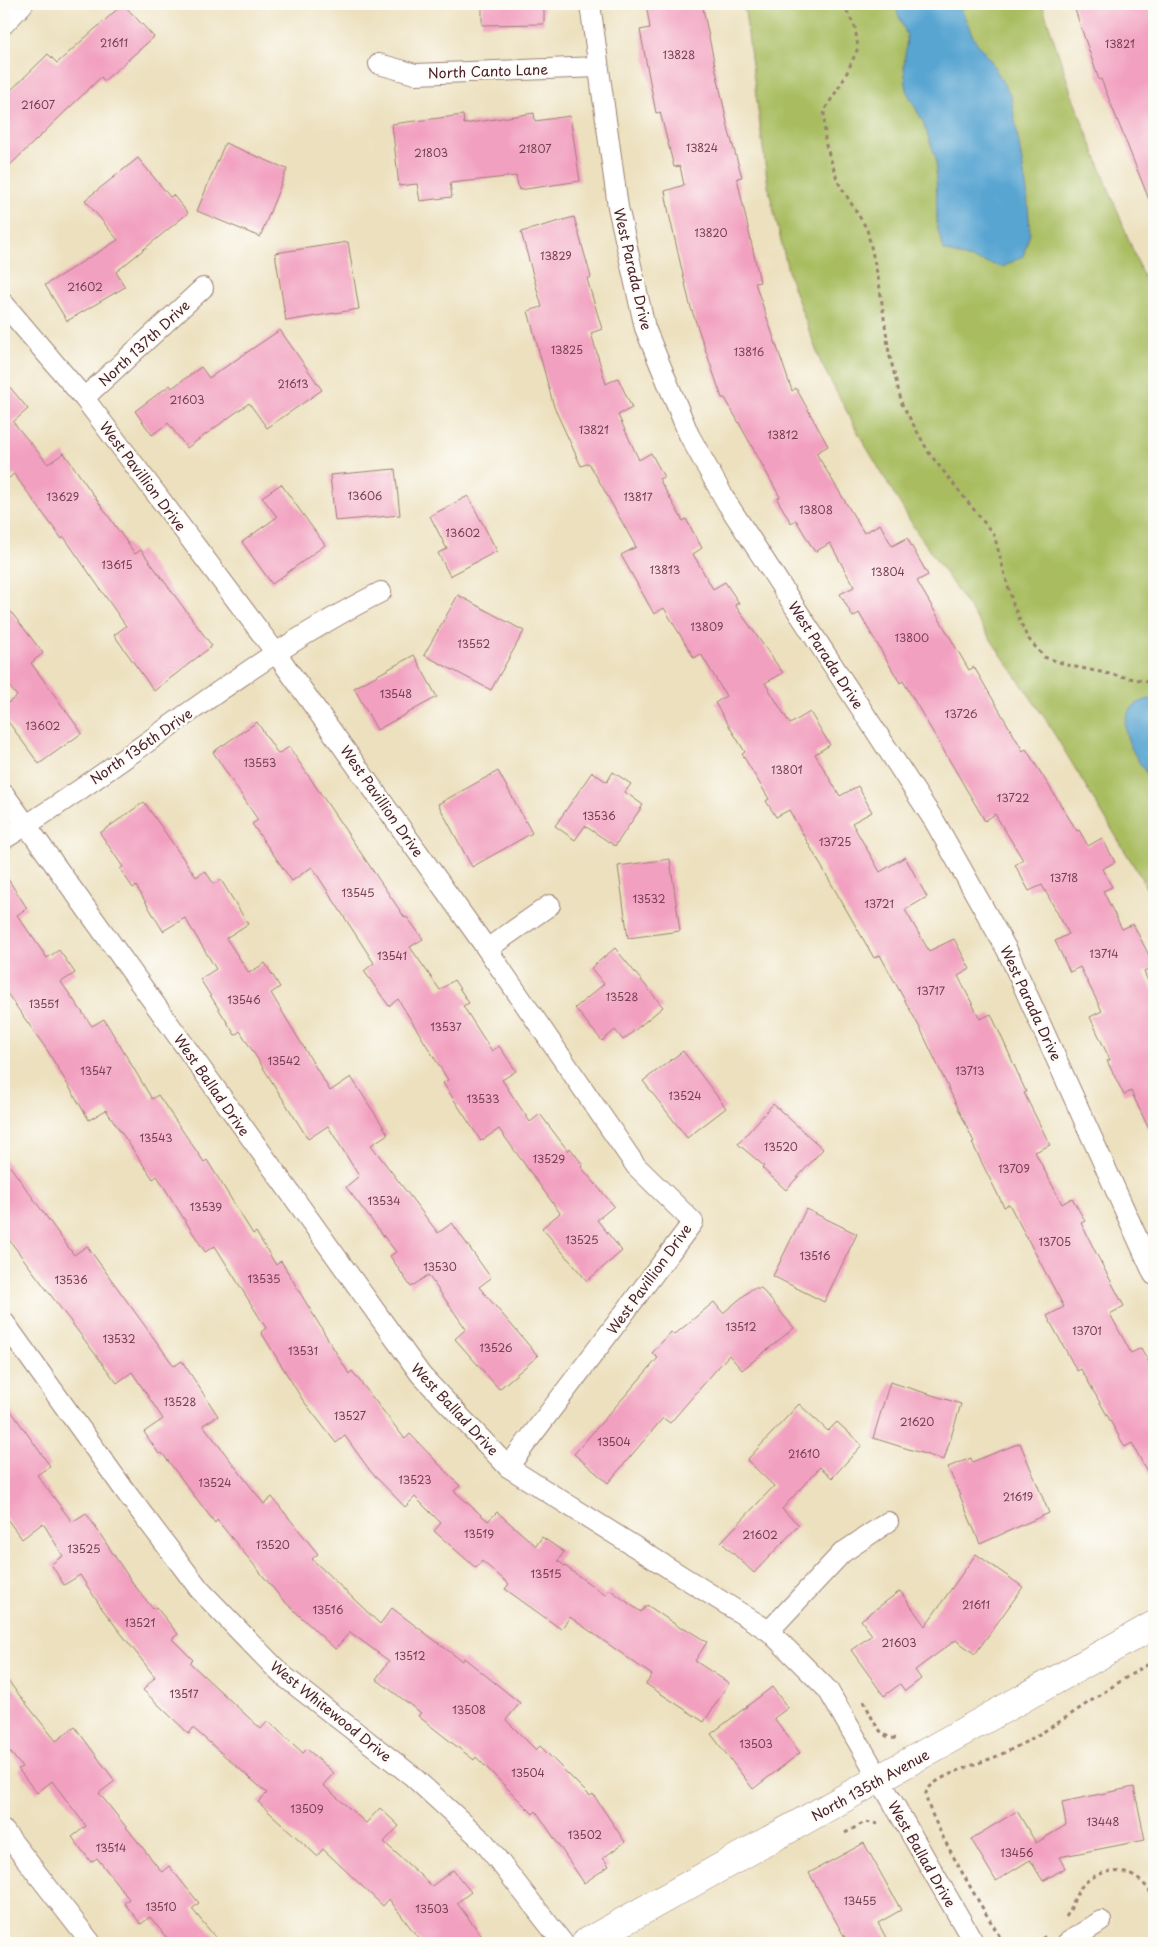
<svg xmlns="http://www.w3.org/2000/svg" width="1158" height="1947" font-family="'Playpen Sans',sans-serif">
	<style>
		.green { fill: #a9bd61; stroke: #7a6e46 }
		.water { fill: #59a5d2; stroke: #52627e }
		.building { fill: #f2a0c0 }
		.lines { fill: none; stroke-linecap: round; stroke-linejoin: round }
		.street-casing { stroke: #9b8074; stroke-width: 22 }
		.secondary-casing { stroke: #9b8074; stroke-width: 29 }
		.path { stroke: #9b8074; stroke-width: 3; stroke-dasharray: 4 4; stroke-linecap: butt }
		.street { stroke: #fff; stroke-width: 20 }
		.secondary { stroke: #fff; stroke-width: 28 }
		.labels { text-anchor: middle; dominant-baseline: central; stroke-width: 5; stroke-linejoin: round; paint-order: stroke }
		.number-label { font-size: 11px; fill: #743f50 }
		.street-label { font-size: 14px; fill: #4a1f2b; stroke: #fdfcf7 }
	</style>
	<rect width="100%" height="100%" fill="#fdfcf7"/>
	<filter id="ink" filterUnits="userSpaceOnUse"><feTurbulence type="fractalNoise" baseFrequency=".02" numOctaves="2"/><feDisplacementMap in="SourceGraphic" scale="10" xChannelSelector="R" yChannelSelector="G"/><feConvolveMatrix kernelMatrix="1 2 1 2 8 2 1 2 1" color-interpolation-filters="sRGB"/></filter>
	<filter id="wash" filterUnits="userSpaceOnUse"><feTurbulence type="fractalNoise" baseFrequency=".0096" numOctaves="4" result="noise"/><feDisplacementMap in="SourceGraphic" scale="20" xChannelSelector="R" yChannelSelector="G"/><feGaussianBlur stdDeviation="1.12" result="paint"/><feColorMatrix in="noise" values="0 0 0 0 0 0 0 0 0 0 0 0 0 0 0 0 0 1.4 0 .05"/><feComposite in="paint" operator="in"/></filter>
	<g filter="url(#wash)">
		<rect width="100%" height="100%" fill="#ece0be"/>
		<polygon class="green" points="744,4 1042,4 1073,98 1143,276 1154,293 1154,907 1143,881 1044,717 915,529 861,438 821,363 790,279 768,186"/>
		<g class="water">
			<polygon points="894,4 959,4 974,39 991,61 1011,97 1027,192 1030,233 1023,256 1003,267 960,256 944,250 937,227 936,158 923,122 907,92 904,67 907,36"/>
			<path d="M1148,699l6,1v83c-17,-22 -52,-70 -6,-84z"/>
		</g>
		<g id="blocks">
			<g class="building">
				<polygon points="123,4 154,37 104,81 101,77 4,171 4,97 48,54 57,63"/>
				<polygon points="482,4 544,4 544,24 482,25"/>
				<polygon points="646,4 702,4 729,132 742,177 737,178 760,282 755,283 792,391 796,388 828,446 816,453 864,533 880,524 892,546 907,538 928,575 917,581 969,670 974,667 1023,751 1026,749 1077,831 1079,830 1088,846 1102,838 1115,862 1102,869 1112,887 1103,891 1122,929 1133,924 1154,965 1154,967 1144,972 1154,994 1154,1140 1131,1091 1124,1095 1107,1061 1110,1060 1090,1017 1102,1011 1080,967 1070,972 1055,941 1069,934 1042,885 1029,891 1015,865 1023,860 995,814 985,821 903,681 900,683 859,613 853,617 840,594 854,587 830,543 815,552 796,520 791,523 777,499 780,497 725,398 722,398 690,305 669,214 665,191 684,185 680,166 674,167 660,112 656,113 640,30 650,28"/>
				<polygon points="1073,4 1154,4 1154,212 1101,79 1099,80"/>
				<polygon points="534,113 535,121 570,116 580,181 519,190 516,176 450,183 452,197 420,201 417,184 399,186 392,124 463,115 464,124"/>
				<polygon points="225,143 287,169 260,237 197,211"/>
				<polygon points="138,158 170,197 173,195 188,213 116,272 125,287 67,321 45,285 118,240 85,200"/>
				<polygon points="574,217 591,277 587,279 602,329 591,333 606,384 618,378 632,408 618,415 639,460 651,453 664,477 659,479 683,521 686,519 702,548 693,554 713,589 725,582 739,603 735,605 783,673 765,683 790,724 810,712 830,745 815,754 840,796 858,786 872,812 852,823 880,872 905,857 927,897 905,910 929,951 954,939 970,969 958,976 980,1019 991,1014 1007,1049 1026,1092 1024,1093 1050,1145 1035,1152 1062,1204 1072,1198 1085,1221 1081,1223 1097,1255 1124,1306 1110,1314 1131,1353 1141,1348 1154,1372 1154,1485 1132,1443 1125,1447 1081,1369 1077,1371 1047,1316 1064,1307 1009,1204 1004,1207 972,1143 974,1142 921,1030 880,955 874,958 789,810 776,817 766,801 769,799 742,754 745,752 715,703 726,696 701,654 694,658 664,608 654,614 621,555 636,547 589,463 581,466 554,407 528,311 542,307 521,232"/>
				<polygon points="348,242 359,309 286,321 275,253"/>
				<polygon points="280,330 322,390 267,428 249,403 187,448 168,423 152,435 135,411 170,385 172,388 201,367 209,378"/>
				<polygon points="4,380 28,409 13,422 48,464 64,453 135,554 141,550 212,646 154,691 114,635 126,626 64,537 62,539 14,474 4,482"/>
				<polygon points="395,469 400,515 335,521 330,475"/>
				<polygon points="281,484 325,545 272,584 242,542 277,517 262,497"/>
				<polygon points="468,496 497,551 450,576 438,553 447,549 430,516"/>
				<polygon points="458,595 524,631 491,690 424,655"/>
				<polygon points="4,603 43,653 31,663 82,733 39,764 4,716 4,706 17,696 4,680"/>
				<polygon points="414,655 437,697 377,730 354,688"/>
				<polygon points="257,722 278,754 289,747 405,918 407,917 423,939 410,947 440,990 454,980 469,1003 463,1006 492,1051 499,1046 516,1071 502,1080 530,1122 540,1114 568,1151 570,1148 583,1165 581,1167 614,1206 597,1220 622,1251 587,1281 542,1228 560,1213 499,1129 481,1141 443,1083 448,1080 398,999 389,1006 364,971 374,963 312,867 292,881 252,824 258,820 213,752"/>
				<polygon points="498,771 532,833 472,867 438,804"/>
				<polygon points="592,772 607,782 613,772 631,784 625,792 643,805 615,846 585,826 575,840 555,826"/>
				<polygon points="144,802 196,877 205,871 214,884 221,880 248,924 226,938 249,973 265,963 280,987 271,993 330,1091 351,1077 388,1134 371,1145 438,1233 452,1223 491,1278 479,1287 538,1356 499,1389 455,1339 466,1329 428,1275 411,1287 390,1256 396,1252 346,1187 359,1176 328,1126 308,1139 240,1031 235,1035 200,979 216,969 185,918 163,931 136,886 133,888 120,869 123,867 100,833"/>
				<polygon points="670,859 680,931 628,938 618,866"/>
				<polygon points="4,873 27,908 17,915 47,958 59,950 75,973 61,982 92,1026 104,1019 152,1099 158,1095 204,1162 207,1160 253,1234 256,1232 276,1265 281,1261 349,1374 352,1371 405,1439 410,1434 460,1486 454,1491 488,1521 497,1512 536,1546 542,1537 564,1552 558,1561 605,1595 609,1589 641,1612 647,1605 682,1629 683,1627 707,1642 695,1661 729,1683 704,1722 646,1684 652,1675 570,1617 561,1629 505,1589 509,1584 482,1561 476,1568 434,1531 441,1523 415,1497 405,1507 371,1472 345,1436 336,1443 302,1399 261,1332 266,1328 215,1246 205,1252 157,1176 153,1179 106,1110 89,1120 47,1050 4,989"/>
				<polygon points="615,948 663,1007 623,1040 615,1030 602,1041 575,1008 604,984 591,968"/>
				<polygon points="683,1051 726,1108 687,1138 643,1081"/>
				<polygon points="773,1104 823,1149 786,1190 762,1168 764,1166 738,1144"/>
				<polygon points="4,1158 74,1255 87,1246 174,1366 182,1361 218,1416 203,1425 264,1504 272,1497 318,1554 312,1559 380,1624 392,1608 462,1661 464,1658 520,1703 506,1720 536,1750 540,1746 590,1796 593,1794 625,1842 603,1858 609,1866 584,1883 536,1811 533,1814 476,1757 474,1760 418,1716 421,1713 376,1679 389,1661 350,1632 335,1649 282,1599 217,1520 215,1523 162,1453 159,1454 144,1432 163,1419 132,1372 117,1383 4,1233"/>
				<polygon points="806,1209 857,1234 824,1302 773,1276"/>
				<polygon points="753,1288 761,1288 794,1328 742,1370 729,1355 670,1423 663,1418 608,1483 574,1454 658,1358 652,1353 671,1332 674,1335 714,1302 723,1313"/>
				<polygon points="890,1382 961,1404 944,1460 873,1438"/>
				<polygon points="4,1401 50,1466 37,1475 72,1522 86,1513 132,1582 153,1609 156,1607 178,1634 172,1639 193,1660 190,1663 261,1729 268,1721 303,1753 307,1749 334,1773 323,1785 366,1823 380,1808 399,1826 384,1842 432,1886 453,1870 471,1892 457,1903 481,1935 470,1943 422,1943 389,1899 383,1906 323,1849 317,1856 258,1802 267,1793 193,1728 189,1734 143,1690 155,1677 103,1610 80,1575 64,1585 51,1564 63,1556 43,1523 22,1539 4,1515"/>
				<polygon points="799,1404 828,1431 837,1422 862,1445 832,1478 820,1467 782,1509 799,1525 754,1573 721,1542 774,1486 747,1460"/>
				<polygon points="1020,1443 1049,1513 980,1544 948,1467 971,1458 972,1462"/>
				<polygon points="976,1554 1023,1587 975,1654 956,1640 915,1670 921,1679 905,1691 900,1684 884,1696 851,1650 872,1635 861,1620 900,1591 925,1626"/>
				<polygon points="4,1676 56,1741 75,1727 115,1781 99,1793 162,1872 169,1866 199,1903 192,1909 220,1943 171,1943 150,1917 141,1924 124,1903 129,1899 97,1858 91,1862 72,1837 86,1826 52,1781 37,1793 18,1769 22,1767 4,1744"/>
				<polygon points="772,1687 788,1708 774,1718 800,1753 753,1789 711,1734"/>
				<polygon points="1134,1787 1145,1840 1059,1857 1065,1868 1043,1881 1030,1860 996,1881 971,1839 1017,1811 1036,1843 1066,1825 1062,1802"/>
				<polygon points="864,1843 901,1910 878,1923 889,1943 848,1943 809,1873"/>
			</g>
		</g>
	</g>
	<g filter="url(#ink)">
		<use href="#blocks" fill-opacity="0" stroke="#9b8074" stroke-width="1"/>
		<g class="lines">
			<g class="street-casing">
				<g id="street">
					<polyline points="590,4 618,207 645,328 689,435 727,503 935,822 1007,950 1154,1275"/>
					<polyline points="4,24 23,4"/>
					<polyline points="379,64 415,74 598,67"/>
					<polyline points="4,304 84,398 276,653 487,949 636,1166 693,1222 508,1467"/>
					<polyline points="84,398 203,288"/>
					<polyline points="4,794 421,1375 508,1467 769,1631 828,1690 974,1943"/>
					<path d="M4,839c128,-78 242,-179 377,-247"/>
					<polyline points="487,949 550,905"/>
					<polyline points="4,1322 128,1495 200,1590 281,1674 411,1775 484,1842 563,1943"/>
					<polyline points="769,1631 842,1553 888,1522"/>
					<polyline points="4,1831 91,1943"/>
					<polyline points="1067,1943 1101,1921"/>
				</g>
			</g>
			<g class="secondary-casing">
				<polyline id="secondary" points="585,1943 1154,1625"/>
			</g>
			<g class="path">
				<polyline points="843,4 855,27 858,48 844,79 824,111 825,142 838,182 867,229 879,282 889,353 902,404 929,453 994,535 1013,604 1027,637 1044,657 1071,666 1154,683"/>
				<path d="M864,1701c7,14 15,40 34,37"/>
				<polyline points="845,1833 865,1822 879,1824"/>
				<path d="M1066,1917c7,-10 8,-22 16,-31 23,-25 61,-16 72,14"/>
				<path d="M1004,1943c-12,-18 -82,-135 -78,-150 5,-16 54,-30 69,-36 58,-25 105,-66 159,-96"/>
				<polyline points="1035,1943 1046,1936"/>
				<polyline points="1148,1943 1154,1934"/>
			</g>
			<use href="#street" class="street"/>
			<use href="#secondary" class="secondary"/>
		</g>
	</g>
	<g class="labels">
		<g class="number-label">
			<text x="114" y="42">21611</text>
			<text x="1120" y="43">13821</text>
			<text x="679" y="54">13828</text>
			<text x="38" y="104">21607</text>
			<text x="702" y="147">13824</text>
			<text x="535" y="148">21807</text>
			<text x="431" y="152">21803</text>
			<text x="711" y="232">13820</text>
			<text x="556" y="255">13829</text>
			<text x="85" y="286">21602</text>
			<text x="567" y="349">13825</text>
			<text x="749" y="351">13816</text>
			<text x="293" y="383">21613</text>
			<text x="187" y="399">21603</text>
			<text x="594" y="429">13821</text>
			<text x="783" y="434">13812</text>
			<text x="365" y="495">13606</text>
			<text x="63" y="496">13629</text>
			<text x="638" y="496">13817</text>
			<text x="816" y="509">13808</text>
			<text x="463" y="532">13602</text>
			<text x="117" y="564">13615</text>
			<text x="665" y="569">13813</text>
			<text x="888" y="571">13804</text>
			<text x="707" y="626">13809</text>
			<text x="912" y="637">13800</text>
			<text x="474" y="643">13552</text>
			<text x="396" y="693">13548</text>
			<text x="961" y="713">13726</text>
			<text x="43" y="725">13602</text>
			<text x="260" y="762">13553</text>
			<text x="787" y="769">13801</text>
			<text x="1013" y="797">13722</text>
			<text x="599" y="815">13536</text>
			<text x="835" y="841">13725</text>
			<text x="1064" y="877">13718</text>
			<text x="358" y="892">13545</text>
			<text x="649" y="898">13532</text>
			<text x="879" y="903">13721</text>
			<text x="1104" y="953">13714</text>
			<text x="392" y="955">13541</text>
			<text x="931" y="990">13717</text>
			<text x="622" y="996">13528</text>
			<text x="244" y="999">13546</text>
			<text x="44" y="1003">13551</text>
			<text x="446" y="1026">13537</text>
			<text x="284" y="1060">13542</text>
			<text x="96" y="1070">13547</text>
			<text x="970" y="1070">13713</text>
			<text x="685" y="1095">13524</text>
			<text x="483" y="1098">13533</text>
			<text x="156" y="1137">13543</text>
			<text x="781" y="1146">13520</text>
			<text x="549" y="1158">13529</text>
			<text x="1014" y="1168">13709</text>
			<text x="384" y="1200">13534</text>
			<text x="206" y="1206">13539</text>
			<text x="582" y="1239">13525</text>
			<text x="1055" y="1241">13705</text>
			<text x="815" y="1255">13516</text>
			<text x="440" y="1266">13530</text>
			<text x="264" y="1278">13535</text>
			<text x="71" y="1279">13536</text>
			<text x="741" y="1326">13512</text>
			<text x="1087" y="1330">13701</text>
			<text x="119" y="1338">13532</text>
			<text x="496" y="1347">13526</text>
			<text x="303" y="1350">13531</text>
			<text x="180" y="1401">13528</text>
			<text x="350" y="1415">13527</text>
			<text x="917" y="1421">21620</text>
			<text x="614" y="1441">13504</text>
			<text x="804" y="1453">21610</text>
			<text x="415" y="1479">13523</text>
			<text x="215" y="1482">13524</text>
			<text x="1018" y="1496">21619</text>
			<text x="479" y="1533">13519</text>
			<text x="760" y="1534">21602</text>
			<text x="273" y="1544">13520</text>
			<text x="84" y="1548">13525</text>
			<text x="546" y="1573">13515</text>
			<text x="976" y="1604">21611</text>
			<text x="328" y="1609">13516</text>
			<text x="140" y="1622">13521</text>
			<text x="899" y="1642">21603</text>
			<text x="410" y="1655">13512</text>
			<text x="184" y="1693">13517</text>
			<text x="469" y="1709">13508</text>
			<text x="756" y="1743">13503</text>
			<text x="528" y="1772">13504</text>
			<text x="307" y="1808">13509</text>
			<text x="1103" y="1821">13448</text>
			<text x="585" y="1834">13502</text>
			<text x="111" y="1847">13514</text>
			<text x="1017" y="1852">13456</text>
			<text x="860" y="1900">13455</text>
			<text x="161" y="1906">13510</text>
			<text x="432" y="1908">13503</text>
		</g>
		<g class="street-label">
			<text transform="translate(488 71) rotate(-2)">North Canto Lane</text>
			<text transform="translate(633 269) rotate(77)">West Parada Drive</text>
			<text transform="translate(144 343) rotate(-43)">North 137th Drive</text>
			<text transform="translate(143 476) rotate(53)">West Pavillion Drive</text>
			<text transform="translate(826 655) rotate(57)">West Parada Drive</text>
			<text transform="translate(141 746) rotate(-35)">North 136th Drive</text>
			<text transform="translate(382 801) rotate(55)">West Pavillion Drive</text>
			<text transform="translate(1031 1003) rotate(65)">West Parada Drive</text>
			<text transform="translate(212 1085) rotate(55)">West Ballad Drive</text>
			<text transform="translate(649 1279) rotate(-54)">West Pavillion Drive</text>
			<text transform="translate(455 1409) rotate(47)">West Ballad Drive</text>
			<text transform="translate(331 1711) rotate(39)">West Whitewood Drive</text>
			<text transform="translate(870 1785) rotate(-29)">North 135th Avenue</text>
			<text transform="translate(922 1854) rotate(60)">West Ballad Drive</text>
		</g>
	</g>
	<rect width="1158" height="1947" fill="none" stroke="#fdfcf7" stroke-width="20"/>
</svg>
